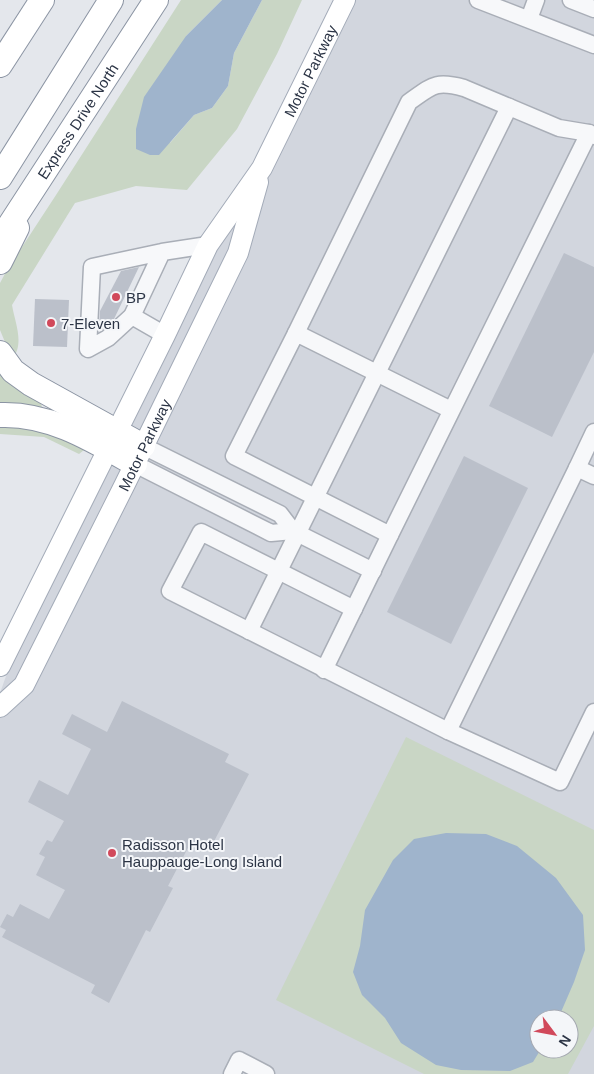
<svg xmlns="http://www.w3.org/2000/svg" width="594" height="1074" font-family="Helvetica,sans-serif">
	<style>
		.built { fill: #d2d6de; fill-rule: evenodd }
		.green { fill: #c9d6c5; fill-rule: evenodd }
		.water { fill: #9fb4cc }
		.building { fill: #bbc0ca }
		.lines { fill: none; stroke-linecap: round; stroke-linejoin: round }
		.minor-casing { stroke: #a9aeb7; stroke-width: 19 }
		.major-casing { stroke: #a3abb8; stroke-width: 22 }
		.highway-casing { stroke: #8b94a3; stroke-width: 26 }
		.minor { stroke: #f7f8fa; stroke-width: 16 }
		.major { stroke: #fff; stroke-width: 20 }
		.highway { stroke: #fff; stroke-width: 24 }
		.poi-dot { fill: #d1495b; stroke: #f4f6f9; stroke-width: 2 }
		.labels { text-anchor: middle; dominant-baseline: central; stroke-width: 4; stroke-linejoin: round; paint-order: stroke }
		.street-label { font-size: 15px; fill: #2b3445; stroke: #f4f6f9 }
		.poi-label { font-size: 15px; fill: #2b3445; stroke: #f4f6f9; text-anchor: start }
	</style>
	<rect width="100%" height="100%" fill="#e4e7ec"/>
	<path class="built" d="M342,0h252v1074h-594v-381l37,-104zM539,1019h30v30h-30z"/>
	<g class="green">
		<path d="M181,0h41l-36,36 -16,107 24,-28 18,-7 16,-22 6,-33 28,-53h40l-25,54 -40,75 -50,61 -51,-4 -61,17 -63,102c3,18 13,39 0,54l-12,-29v-47l7,-13 49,-75z"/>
		<polygon points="0,373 40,401 43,410 0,407"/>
		<path d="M0,425c33,2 58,3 84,25l-5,4 -35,-17 -44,-3z"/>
		<path d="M406,737l188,93v196l-26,48h-144l-148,-74zM539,1019h30v30h-30z"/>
	</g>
	<g class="water">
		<polygon points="222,0 262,0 234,53 228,86 212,108 194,115 159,155 150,155 136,149 136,129 144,97 186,36"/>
		<polygon points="446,833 486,834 517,846 556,878 583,915 585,950 574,982 558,1019 539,1019 539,1049 541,1049 533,1062 510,1071 461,1070 436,1065 401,1043 385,1018 362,995 353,972 360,946 365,910 393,860 414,839"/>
	</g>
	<g class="building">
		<polygon points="564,253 594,267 594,352 552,437 489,406"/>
		<polygon points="139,267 114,319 102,330 99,330 100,311 121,271"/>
		<polygon points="35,299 69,300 67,347 33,346"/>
		<polygon points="464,456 528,488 451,644 387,612"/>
		<polygon points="122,701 229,754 225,762 249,774 209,851 191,842 168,886 173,888 150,932 146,930 109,1003 91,993 95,985 2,937 6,930 0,927 7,914 13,917 20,904 49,919 65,890 36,875 45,857 39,854 47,840 52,842 64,821 28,802 39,780 68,795 91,749 62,734 72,714 107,732"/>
	</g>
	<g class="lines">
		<g class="minor-casing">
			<g id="minor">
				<polyline points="478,0 594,45"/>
				<polyline points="571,0 594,9"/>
				<polyline points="529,19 536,0"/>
				<polyline points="162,252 132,316 108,338 88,349 92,267 162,252 208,245"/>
				<polyline points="132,316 165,335"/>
				<path d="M296,333l113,-231c23,-16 26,-22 55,-14l95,40 30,5"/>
				<polyline points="451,410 296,333 234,456 390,535 589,133 594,136"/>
				<polyline points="594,432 577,468 594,476"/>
				<polyline points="143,446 280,514 293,531 373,571"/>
				<polyline points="135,464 271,533 293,531"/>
				<polyline points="577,468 448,731 560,782 594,712"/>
				<polyline points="354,609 201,532 170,591 448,731"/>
				<polyline points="249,631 509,107"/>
				<polyline points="324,670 390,535"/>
				<polyline points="232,1074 239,1060 266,1074"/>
			</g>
		</g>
		<g class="major-casing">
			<g id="major">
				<path id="s1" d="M0,666l165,-331 43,-90 54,-77 83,-168"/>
				<path id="s2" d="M0,707l24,-22 100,-199 114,-233 20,-71"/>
			</g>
		</g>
		<g class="highway-casing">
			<g id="highway">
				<polyline points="0,65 42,0"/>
				<polyline points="0,177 111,0"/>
				<path id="s3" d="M0,240l156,-240"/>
				<polyline points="0,262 17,228"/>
				<polyline points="0,353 13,371 31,384 143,446"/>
				<path d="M0,415c50,-2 93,25 135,49"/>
			</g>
		</g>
		<use href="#minor" class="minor"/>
		<use href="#major" class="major"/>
		<use href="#highway" class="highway"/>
	</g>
	<g class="poi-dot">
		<circle cx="116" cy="297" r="5"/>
		<circle cx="51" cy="323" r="5"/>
		<circle cx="112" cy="853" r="5"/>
	</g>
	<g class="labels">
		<g class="street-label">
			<text stroke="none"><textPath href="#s1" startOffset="672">Motor Parkway</textPath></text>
			<text stroke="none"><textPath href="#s3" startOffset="142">Express Drive North</textPath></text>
			<text stroke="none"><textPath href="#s2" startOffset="301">Motor Parkway</textPath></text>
		</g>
		<g class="poi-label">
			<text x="126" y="297">BP</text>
			<text x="61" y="323">7-Eleven</text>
			<text x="122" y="844">Radisson Hotel<tspan x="122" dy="17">Hauppauge-Long Island</tspan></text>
		</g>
	</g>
	<g transform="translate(554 1034) rotate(122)"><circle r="24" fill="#f4f6f9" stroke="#a4a8b1"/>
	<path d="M0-4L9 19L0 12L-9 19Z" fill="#d1495b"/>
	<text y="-8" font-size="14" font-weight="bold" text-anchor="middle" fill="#2b3445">N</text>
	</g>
</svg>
